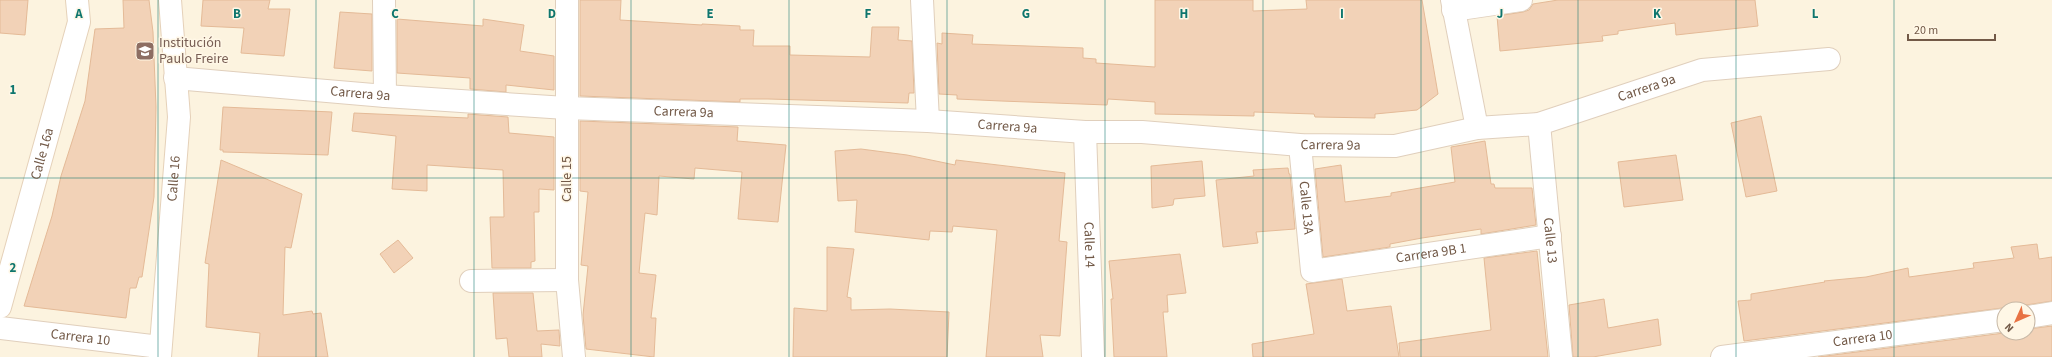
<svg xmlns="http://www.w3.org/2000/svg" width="2052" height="357" font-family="'Source Sans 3',sans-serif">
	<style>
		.building { fill: #f2d2b7; stroke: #e4ba97 }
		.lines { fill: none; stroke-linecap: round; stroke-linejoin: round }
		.minor-casing { stroke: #e0cfbc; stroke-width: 24 }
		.secondary-casing { stroke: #e5d1b9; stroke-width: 24 }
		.minor { stroke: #fff; stroke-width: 22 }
		.secondary { stroke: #fff; stroke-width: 22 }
		.grid { fill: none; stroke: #0f766e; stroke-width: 1; stroke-opacity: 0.55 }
		.labels { text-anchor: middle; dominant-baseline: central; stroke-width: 3; stroke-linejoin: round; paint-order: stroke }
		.education-label { font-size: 14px; fill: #785e54; stroke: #fff7e6; text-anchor: start }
		.street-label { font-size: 14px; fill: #725947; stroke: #fff7e6 }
		.grid-label { font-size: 13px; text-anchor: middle; font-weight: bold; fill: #0f766e; stroke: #fff7e6; stroke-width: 3; stroke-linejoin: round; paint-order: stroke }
	</style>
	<rect width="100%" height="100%" fill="#fcf3df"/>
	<g class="building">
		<polygon points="0,0 28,0 25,35 0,33"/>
		<polygon points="123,0 149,0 153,32 156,107 154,197 142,277 139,277 136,288 130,288 126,318 24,306 52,216 61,176 85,101 95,29 124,28"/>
		<polygon points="203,0 270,0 268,9 290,9 284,56 241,53 244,28 201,26"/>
		<polygon points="580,0 621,0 620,20 702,25 702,24 740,26 740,30 754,30 753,46 790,46 790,55 870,57 872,27 899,27 898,40 912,41 914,93 909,93 908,103 768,99 740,99 740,102 580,96"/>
		<polygon points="1155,0 1253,0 1253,11 1307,9 1306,0 1422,0 1438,94 1417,110 1375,114 1375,118 1315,117 1314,114 1254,112 1254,116 1155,114 1155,102 1108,99 1107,105 1001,101 957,99 957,95 939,94 937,43 942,44 942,33 973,35 972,44 1083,48 1083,58 1096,59 1096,63 1155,67"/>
		<polygon points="1558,0 1755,0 1758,26 1676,35 1675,23 1618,31 1618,34 1602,36 1603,41 1500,51 1497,16 1523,12 1529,10 1533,4"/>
		<polygon points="340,12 372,14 372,71 334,68"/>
		<polygon points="397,19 483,26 483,19 524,25 520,51 554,56 554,90 506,85 506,92 470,89 470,78 397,73"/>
		<polygon points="223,107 332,112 328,155 223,152 223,150 220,150"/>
		<polygon points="354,113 468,118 468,114 508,117 509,133 554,137 554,190 539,189 539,212 534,212 535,261 531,262 531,268 492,268 490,217 504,217 503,170 427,165 427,191 392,189 396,136 352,131"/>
		<polygon points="1761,116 1777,191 1746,197 1731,123"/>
		<polygon points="580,121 738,127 737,141 786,145 778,222 738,219 742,172 695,168 694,179 659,176 657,215 645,213 639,273 656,275 651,318 656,318 654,357 586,349 583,315 588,266 581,265 588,192 580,191"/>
		<polygon points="1485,141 1491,184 1494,184 1495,188 1532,188 1536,225 1481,234 1481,229 1422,238 1390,244 1390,247 1323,257 1315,169 1341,165 1345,202 1391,196 1391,193 1455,182 1451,147"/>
		<polygon points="861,149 907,155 955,165 956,160 1065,173 1059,241 1067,242 1060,336 1040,335 1043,357 986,357 997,230 953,226 952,232 930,231 929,240 855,232 857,200 838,201 835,151"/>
		<polygon points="1676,155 1683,200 1624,207 1618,162"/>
		<polygon points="221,160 302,194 291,248 285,247 283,315 312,311 313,314 321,313 328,357 258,357 260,333 206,327 209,264 205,263"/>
		<polygon points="1202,161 1205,196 1174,199 1173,205 1152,208 1151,166"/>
		<polygon points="1288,168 1289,174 1290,174 1295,229 1256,232 1258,243 1223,247 1216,180 1254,176 1253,170"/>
		<polygon points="398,240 413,258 394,273 380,254"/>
		<polygon points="2037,244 2039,259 2052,257 2052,301 2026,305 2019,309 2002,308 1744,341 1738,301 1751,300 1751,294 1825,282 1824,281 1866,277 1908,268 1909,277 1974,268 1973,263 2014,258 2011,247"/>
		<polygon points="827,247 854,249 847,297 851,298 851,310 890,309 949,312 947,357 793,357 794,308 827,311"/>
		<polygon points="1537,251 1548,357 1400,357 1399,343 1491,330 1484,258"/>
		<polygon points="1180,254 1186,293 1167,295 1168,312 1163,312 1167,357 1114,357 1111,299 1113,299 1109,261"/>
		<polygon points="1342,279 1347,311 1391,306 1399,357 1253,357 1252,344 1314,334 1306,284"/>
		<polygon points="493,293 533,293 537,331 559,330 560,346 541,344 542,357 509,357 507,338 496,339"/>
		<polygon points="1604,299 1608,328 1658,319 1661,345 1593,357 1573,357 1569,305"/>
		<polygon points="2052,326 2052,357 1818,357 2004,333 2028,333 2028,329"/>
	</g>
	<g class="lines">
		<g class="minor-casing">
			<g id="minor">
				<polyline points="384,0 385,96"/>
				<polyline points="567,0 567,280 574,357"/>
				<polyline points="922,0 928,121"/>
				<polyline points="1452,0 1477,128"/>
				<polyline points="1453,10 1521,0"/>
				<path id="s1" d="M175,78l210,18 181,12 362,13 157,11h57l158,13 95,1 82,-18 62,-4 163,-54 127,-11"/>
				<path id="s2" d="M1539,124l22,233"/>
				<path id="s3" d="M1085,132l8,225"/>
				<path id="s4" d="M1300,145l12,126 238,-35"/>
				<polyline points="471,281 567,280"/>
				<polyline points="2028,317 2052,313"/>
				<path id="s5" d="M0,328l160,19"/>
				<path id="s6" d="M1722,357l282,-37"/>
			</g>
		</g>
		<g class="secondary-casing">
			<g id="secondary">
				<path id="s7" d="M0,307l79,-285 -2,-22"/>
				<path id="s8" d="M160,357l19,-240 -9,-117"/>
			</g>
		</g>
		<use href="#minor" class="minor"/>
		<use href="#secondary" class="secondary"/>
	</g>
	<path class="grid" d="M158,0v357M316,0v357M474,0v357M631,0v357M789,0v357M947,0v357M1105,0v357M1263,0v357M1421,0v357M1578,0v357M1736,0v357M1894,0v357M0,178h2052"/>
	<defs>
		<g id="school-square" transform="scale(1)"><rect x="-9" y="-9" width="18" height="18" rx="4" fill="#8d6e63" stroke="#fff7e6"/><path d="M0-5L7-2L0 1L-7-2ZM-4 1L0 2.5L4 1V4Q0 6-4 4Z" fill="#fff"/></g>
	</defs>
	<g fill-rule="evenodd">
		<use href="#school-square" x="145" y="51"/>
	</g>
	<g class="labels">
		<g class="education-label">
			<text x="159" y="43">Institución<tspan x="159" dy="16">Paulo Freire</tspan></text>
		</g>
		<g class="street-label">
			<text stroke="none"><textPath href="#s1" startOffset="1482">Carrera 9a</textPath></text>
			<text stroke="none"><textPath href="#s1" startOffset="186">Carrera 9a</textPath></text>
			<text stroke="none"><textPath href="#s1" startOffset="510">Carrera 9a</textPath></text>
			<text stroke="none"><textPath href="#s1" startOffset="834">Carrera 9a</textPath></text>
			<text stroke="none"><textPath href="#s1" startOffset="1158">Carrera 9a</textPath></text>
			<text stroke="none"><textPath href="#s7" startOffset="159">Calle 16a</textPath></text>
			<text stroke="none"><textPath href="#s8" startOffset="179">Calle 16</textPath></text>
			<text transform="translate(567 179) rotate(-90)">Calle 15</text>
			<text stroke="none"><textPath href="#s4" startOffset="63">Calle 13A</textPath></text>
			<text stroke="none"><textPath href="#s2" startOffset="117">Calle 13</textPath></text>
			<text stroke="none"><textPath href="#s3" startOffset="113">Calle 14</textPath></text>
			<text stroke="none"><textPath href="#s4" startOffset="247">Carrera 9B 1</textPath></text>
			<text stroke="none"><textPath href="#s5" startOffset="81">Carrera 10</textPath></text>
			<text stroke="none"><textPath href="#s6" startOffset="142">Carrera 10</textPath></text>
		</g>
	</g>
	<g class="grid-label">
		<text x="79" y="18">A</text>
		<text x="237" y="18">B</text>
		<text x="395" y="18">C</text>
		<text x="552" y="18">D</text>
		<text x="710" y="18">E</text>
		<text x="868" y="18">F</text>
		<text x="1026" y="18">G</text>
		<text x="1184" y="18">H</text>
		<text x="1342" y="18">I</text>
		<text x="1500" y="18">J</text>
		<text x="1657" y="18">K</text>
		<text x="1815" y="18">L</text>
		<text x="13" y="94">1</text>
		<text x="13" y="272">2</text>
	</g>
	<g transform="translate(2016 321) rotate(225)"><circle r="19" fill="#fff7e6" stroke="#c7b8a6"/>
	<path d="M0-3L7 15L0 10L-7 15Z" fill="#e87243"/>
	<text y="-6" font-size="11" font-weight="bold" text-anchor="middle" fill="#725947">N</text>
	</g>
	<path d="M1908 34v6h87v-6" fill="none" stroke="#725947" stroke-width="2"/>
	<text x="1914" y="34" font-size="12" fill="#725947" stroke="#fff7e6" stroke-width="3" paint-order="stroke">20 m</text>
</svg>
